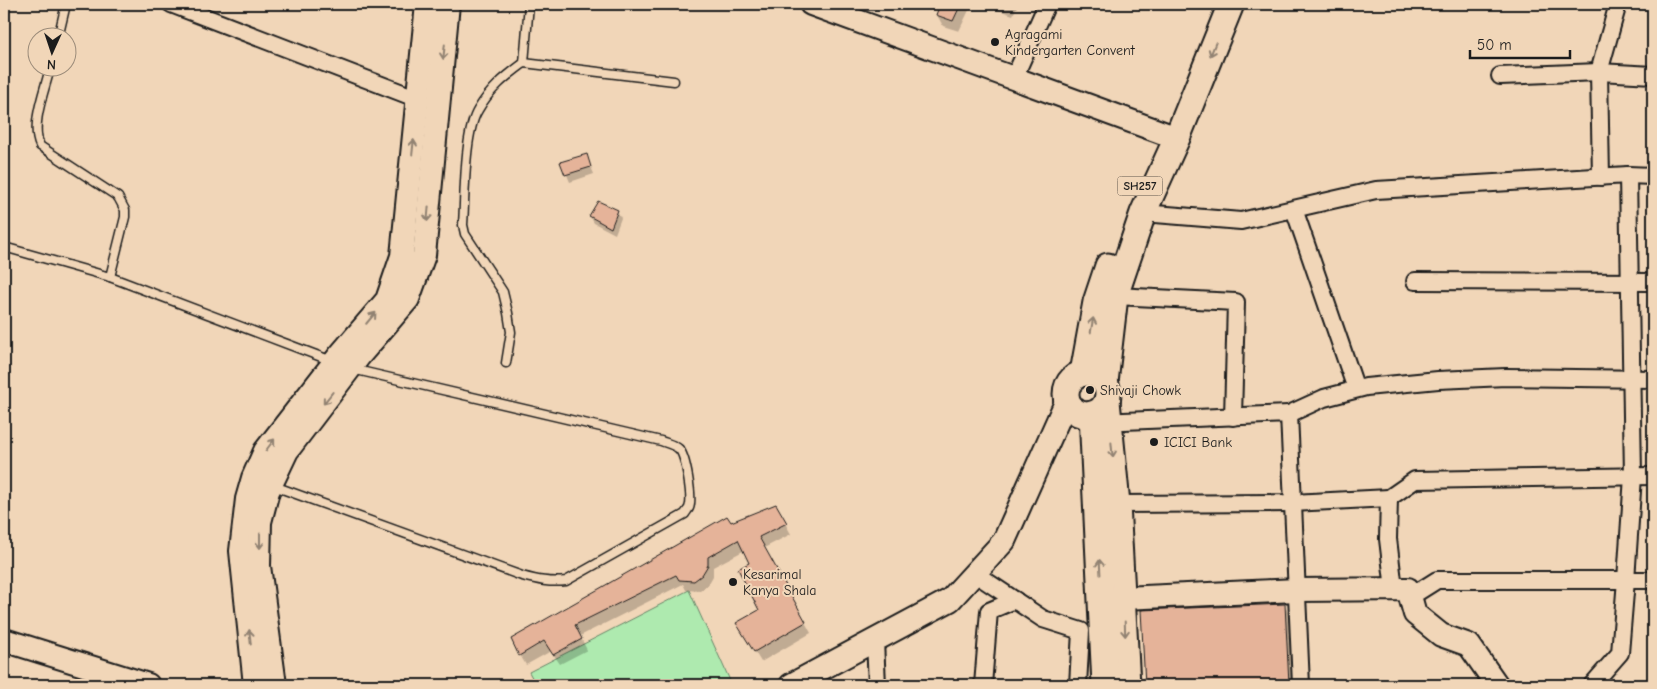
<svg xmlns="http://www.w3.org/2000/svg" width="1657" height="689" font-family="'Comic Neue',sans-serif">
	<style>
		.green { fill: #aeeaaf; stroke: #658366 }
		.shadow { fill: #0003 }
		.building { fill: #e5b399; stroke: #1c1c1c }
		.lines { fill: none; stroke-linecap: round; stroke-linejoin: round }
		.lane-casing { stroke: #1c1c1c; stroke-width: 11 }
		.street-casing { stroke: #1c1c1c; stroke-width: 20 }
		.secondary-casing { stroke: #1c1c1c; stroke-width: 26 }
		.primary-casing { stroke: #1c1c1c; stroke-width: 29 }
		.lane { stroke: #f1d6b8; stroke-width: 8 }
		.street { stroke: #f1d6b8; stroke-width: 16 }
		.secondary { stroke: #f1d6b8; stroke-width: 22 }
		.primary { stroke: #f1d6b8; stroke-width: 25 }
		.oneway { stroke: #918272 }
		.poi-dot { fill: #1c1c1c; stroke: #f1d6b8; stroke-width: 2 }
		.labels { text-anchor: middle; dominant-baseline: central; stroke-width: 4; stroke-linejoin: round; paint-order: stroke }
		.shield { fill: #f1d6b8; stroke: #5c544b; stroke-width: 1 }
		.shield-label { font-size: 12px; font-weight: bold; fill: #1c1c1c }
		.poi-label { font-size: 14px; fill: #1c1c1c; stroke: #f1d6b8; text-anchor: start }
	</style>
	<rect width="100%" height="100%" fill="#f1d6b8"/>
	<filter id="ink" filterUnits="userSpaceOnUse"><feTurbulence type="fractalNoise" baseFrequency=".02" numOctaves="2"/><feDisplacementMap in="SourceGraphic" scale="10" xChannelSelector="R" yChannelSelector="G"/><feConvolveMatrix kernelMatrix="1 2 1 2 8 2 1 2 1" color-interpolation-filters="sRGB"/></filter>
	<g filter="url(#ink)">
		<polygon class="green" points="689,590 732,685 536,685 529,672"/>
		<g class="shadow">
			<polygon points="942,4 972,4 959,31 943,26 937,15"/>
			<polygon points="980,4 1018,4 1013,15"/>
			<polygon points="1020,4 1045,4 1042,11"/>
			<polygon points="586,155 594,174 570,182 562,163"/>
			<polygon points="617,211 621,218 615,234 594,223 590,216"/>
			<polygon points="775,505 791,534 764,548 811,633 761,662 737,623 760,610 751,563 745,550 713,567 713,576 708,585 700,591 686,590 683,584 580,636 587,650 560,664 551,651 526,665 520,655 731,523"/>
			<polygon points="1284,605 1292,619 1296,685 1147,685 1143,611"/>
		</g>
		<g class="building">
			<polygon points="940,4 961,4 953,21 936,15"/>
			<polygon points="587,154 591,167 565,175 560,162"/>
			<polygon points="598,201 618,210 611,228 589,216"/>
			<polygon points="776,504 787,523 759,537 806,622 754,652 736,623 759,610 738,569 749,563 738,540 708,557 708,565 702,575 694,581 679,580 676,575 575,625 582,639 553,655 544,641 519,656 511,639 727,516 731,522"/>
			<polygon points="1285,604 1289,685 1145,685 1141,610"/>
		</g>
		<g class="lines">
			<g class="lane-casing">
				<g id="lane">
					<polyline points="58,38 66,4"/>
					<polyline points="524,63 674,81"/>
					<path d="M50,68c-5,22 -20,57 -10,78l78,51 7,13v7l-15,60"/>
					<polyline points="4,247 110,277 332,361"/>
					<path d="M506,363l5,-31 -3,-19 -5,-21 -38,-58 -2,-9c2,-28 1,-93 15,-115 12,-21 27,-33 46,-47l5,-59"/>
					<path d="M274,486l248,90c15,4 28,7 44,5l119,-67c1,-2 3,-4 4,-6 4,-9 -3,-52 -10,-59 -4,-4 -13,-6 -18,-8l-309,-72"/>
				</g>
			</g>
			<g class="street-casing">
				<g id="street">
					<polyline points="171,4 418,99"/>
					<polyline points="1500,76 1599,72 1653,75"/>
					<polyline points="1014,78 1047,4"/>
					<polyline points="1601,177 1599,72 1618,4"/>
					<polyline points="1294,209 1356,389"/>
					<polyline points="1143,213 1241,221 1376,190 1628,175 1653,176"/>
					<polyline points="1415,281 1653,282"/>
					<polyline points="1115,296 1236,302 1233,417"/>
					<polyline points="1289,414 1324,398 1366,387 1438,380 1506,377 1653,379"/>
					<polyline points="1100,422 1289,414 1301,685"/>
					<polyline points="1389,498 1415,480 1653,476"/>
					<polyline points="1117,504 1292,503 1389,498 1388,539 1394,589"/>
					<polyline points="974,573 1043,619 1081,631 1078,685"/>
					<polyline points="1410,597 1437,580 1653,580"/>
					<polyline points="875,641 877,685"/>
					<polyline points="983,685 989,611 1015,600"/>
					<polyline points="1592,685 1620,653 1626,580 1633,476 1628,175"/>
				</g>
			</g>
			<g class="secondary-casing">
				<g id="secondary">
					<polyline points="811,4 1177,138"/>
					<polyline points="1123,598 1297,590 1408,589 1415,614 1441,635 1469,645 1497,685"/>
					<polyline points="4,640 148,685"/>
					<polyline points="255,685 241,551 247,499 253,478 265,451 339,356 387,300 402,256 427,4"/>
					<polyline points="275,685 259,566 260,522 268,491 287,451 360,355 408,299 424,255 448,4"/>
					<polyline points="791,685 950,600 1004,541 1067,400"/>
				</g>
			</g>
			<g class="primary-casing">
				<g id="primary">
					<polyline points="1083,373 1096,302 1108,266"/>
					<circle cx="1087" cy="394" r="21"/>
					<polyline points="1105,382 1115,296 1143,213 1177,138 1231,4"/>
					<polyline points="1107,401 1117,504 1127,685"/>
					<polyline points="1092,414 1105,685"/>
				</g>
			</g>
			<use href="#lane" class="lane"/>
			<use href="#street" class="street"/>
			<use href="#secondary" class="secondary"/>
			<use href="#primary" class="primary"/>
		</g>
		<defs><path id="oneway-shaft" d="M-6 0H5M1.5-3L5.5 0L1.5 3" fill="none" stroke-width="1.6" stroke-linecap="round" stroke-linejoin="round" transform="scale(1.25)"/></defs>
		<g class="oneway">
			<use href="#oneway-shaft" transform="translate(1213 49) rotate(112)"/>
			<use href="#oneway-shaft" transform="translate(444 52) rotate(96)"/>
			<use href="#oneway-shaft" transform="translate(413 147) rotate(-84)"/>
			<use href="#oneway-shaft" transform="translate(428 214) rotate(95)"/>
			<use href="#oneway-shaft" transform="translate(371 318) rotate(-50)"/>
			<use href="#oneway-shaft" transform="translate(1092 325) rotate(-80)"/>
			<use href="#oneway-shaft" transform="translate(328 398) rotate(128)"/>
			<use href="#oneway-shaft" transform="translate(270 445) rotate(-53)"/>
			<use href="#oneway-shaft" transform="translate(1112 450) rotate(85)"/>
			<use href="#oneway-shaft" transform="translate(260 541) rotate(90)"/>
			<use href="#oneway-shaft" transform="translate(1100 567) rotate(-93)"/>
			<use href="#oneway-shaft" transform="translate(1125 629) rotate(88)"/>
			<use href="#oneway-shaft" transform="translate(250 637) rotate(-96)"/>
		</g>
	</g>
	<g class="poi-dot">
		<circle cx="995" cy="42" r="5"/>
		<circle cx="1090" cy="390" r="5"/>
		<circle cx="1154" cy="442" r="5"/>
		<circle cx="733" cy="582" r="5"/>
	</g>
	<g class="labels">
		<rect class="shield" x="1117.5" y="176.5" width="45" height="19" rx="4"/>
		<g class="shield-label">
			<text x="1140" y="186">SH257</text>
		</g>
		<g class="poi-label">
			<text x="1005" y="34">Agragami<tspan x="1005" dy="16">Kindergarten Convent</tspan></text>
			<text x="1100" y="390">Shivaji Chowk</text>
			<text x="1164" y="442">ICICI Bank</text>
			<text x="743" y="574">Kesarimal<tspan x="743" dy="16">Kanya Shala</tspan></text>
		</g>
	</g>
	<rect width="1657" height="689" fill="none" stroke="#f1d6b8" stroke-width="20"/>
	<rect x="10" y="10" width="1637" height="669" fill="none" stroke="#1c1c1c" stroke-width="2" filter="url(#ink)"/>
	<g transform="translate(52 52) rotate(183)"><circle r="24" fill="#f1d6b8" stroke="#9c8c7a"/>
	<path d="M0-4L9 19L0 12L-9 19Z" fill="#1c1c1c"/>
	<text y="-8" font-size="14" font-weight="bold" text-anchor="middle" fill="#1c1c1c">N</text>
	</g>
	<path d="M1470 50v8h100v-8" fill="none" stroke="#1c1c1c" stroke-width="2.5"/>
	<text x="1477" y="50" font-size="15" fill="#1c1c1c" stroke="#f1d6b8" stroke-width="4" paint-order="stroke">50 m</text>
</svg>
